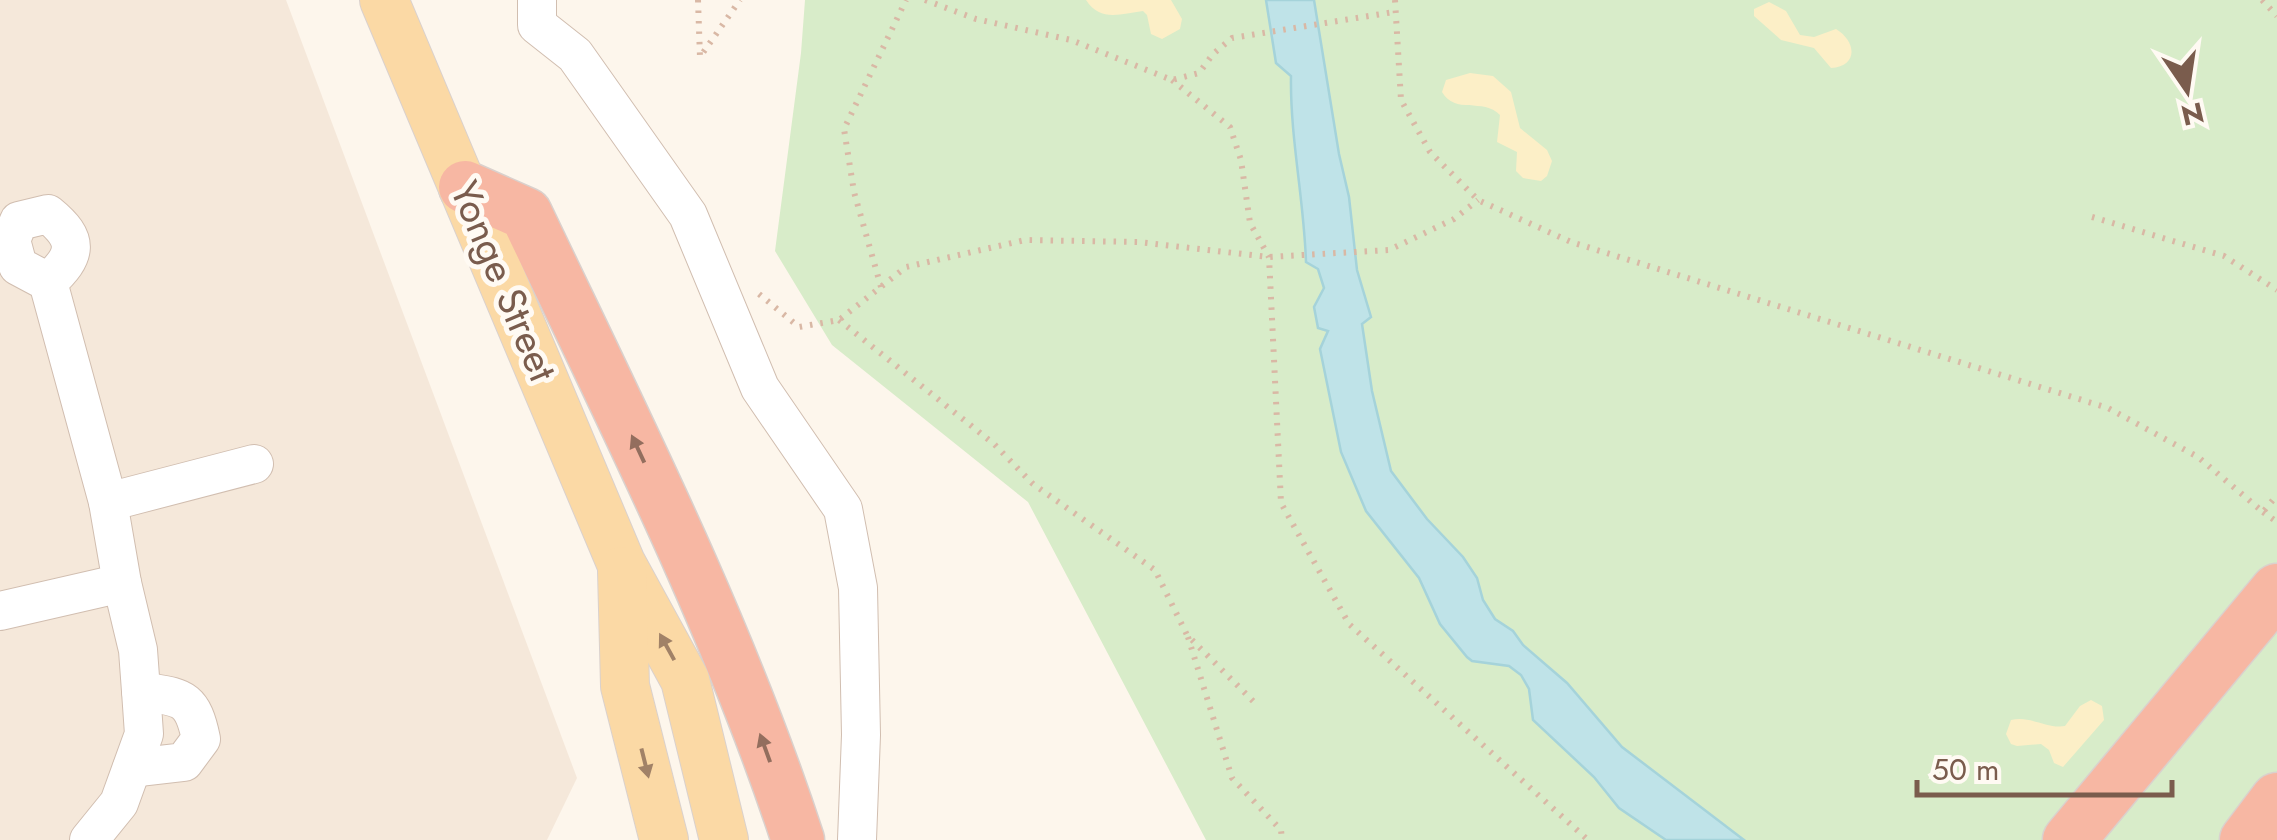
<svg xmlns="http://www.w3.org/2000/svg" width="2277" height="840" font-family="Jost,sans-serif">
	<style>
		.residential { fill: #f5e8da }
		.green { fill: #d8ecc9 }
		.sand { fill: #fcefc7 }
		.water { fill: #bfe3e8; stroke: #a5d3da; stroke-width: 2.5 }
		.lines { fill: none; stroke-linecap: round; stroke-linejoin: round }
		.minor-casing { stroke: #d1beb0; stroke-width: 40 }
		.major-casing { stroke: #dad1cd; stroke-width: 50 }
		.highway-casing { stroke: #dad1cd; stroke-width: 55 }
		.path { stroke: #d9b8a5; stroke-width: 6; stroke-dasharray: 2.5 8; stroke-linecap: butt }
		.minor { stroke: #fff; stroke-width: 38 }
		.major { stroke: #fbd9a5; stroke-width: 48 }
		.highway { stroke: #f7b7a3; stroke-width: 52 }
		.oneway { fill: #936e5e }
		.oneway2 { fill: #a18267 }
		.labels { text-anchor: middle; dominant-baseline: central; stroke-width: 10; stroke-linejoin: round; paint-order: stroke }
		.street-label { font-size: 40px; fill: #7a5c4d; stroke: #fffaf3 }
	</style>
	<rect width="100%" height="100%" fill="#fdf6ec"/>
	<polygon class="residential" points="0,0 286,0 577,778 547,840 0,840"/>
	<polygon class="green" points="805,0 2277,0 2277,840 1206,840 1028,502 832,345 775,251 801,53"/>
	<g class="sand">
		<path d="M1086,0h85l11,19 -2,10 -18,10 -11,-5 -4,-19 -4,-4c-23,3 -43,11 -57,-11z"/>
		<path d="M1769,2l17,9 14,24 14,2 22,-8c21,13 22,37 -5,39l-17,-20 -33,-8 -27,-24v-7z"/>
		<path d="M1470,73l23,3 18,16 9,36 27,22 5,11 -5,15 -6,5 -18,-3 -7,-7 1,-19 -20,-10 3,-27c-17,-18 -45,0 -58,-23l4,-12z"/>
		<path d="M2091,700l11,6 2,14 -41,47 -9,-4 -5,-13 -8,-6 -24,2 -6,-2 -5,-10 5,-14c19,-5 35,9 54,6l15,-20z"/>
	</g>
	<path class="water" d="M1266,0h48l25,154 10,43 8,73 14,47 -9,7 10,67 19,80 36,48 36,38 14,21 6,22 12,19 18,12 10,14 44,38 55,64 122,93h-78l-47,-32 -25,-31 -61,-57 -4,-31 -8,-14 -12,-9 -37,-5 -5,-4 -27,-33 -21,-46 -53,-67 -25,-59 -21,-103 8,-18 -10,-3 -4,-21 10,-19 -6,-19 -12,-7c-2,-63 -16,-124 -15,-186l-15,-13z"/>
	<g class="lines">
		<g class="minor-casing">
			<g id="minor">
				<polyline points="537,0 537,25 575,55 688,215 760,388 843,509 858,588 861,735 857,840"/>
				<path d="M48,282c29,-27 32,-42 0,-68l-29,7 -8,19 7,26 30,16 60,220 14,81 16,67 3,41 3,43 -25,69 -30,37"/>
				<polyline points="108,502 254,464"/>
				<polyline points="0,611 122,583"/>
				<path d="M132,768l52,-6 17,-23c-9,-44 -20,-41 -60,-48"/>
			</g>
		</g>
		<g class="major-casing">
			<g id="major">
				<polyline points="384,0 621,563 685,680 724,840"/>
				<polyline points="622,571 625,686 664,840"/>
			</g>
		</g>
		<g class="highway-casing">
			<g id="highway">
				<path d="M465,187l61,27c98,206 201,409 272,626"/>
				<polyline points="2069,840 2277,590"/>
				<polyline points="2246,840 2277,799"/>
			</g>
		</g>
		<g class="path">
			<polyline points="698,0 700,57 740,0"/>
			<polyline points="925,0 976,19 1071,40 1172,80 1199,73 1213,54 1232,38 1394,12"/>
			<polyline points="1395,0 1401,100 1430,152 1478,200 1571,242 2108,408 2198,457 2263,512 2277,495"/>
			<polyline points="2262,0 2277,16"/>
			<polyline points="1172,80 1230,127 1241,160 1250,223 1269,257 1281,503 1349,624 1588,840"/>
			<polyline points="2092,217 2224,256 2277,290"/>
			<polyline points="881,287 854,192 844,129 906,0"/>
			<polyline points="759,294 799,327 839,320 906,267 1025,240 1138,242 1269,257 1389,250 1454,219 1478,200"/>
			<polyline points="839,320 994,444 1033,484 1155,570 1187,635 1254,702"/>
			<polyline points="2263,512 2277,522"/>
			<polyline points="1188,637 1232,778 1281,830 1282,840"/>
		</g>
		<use href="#minor" class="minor"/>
		<use href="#major" class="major"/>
		<use href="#highway" class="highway"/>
	</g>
	<defs><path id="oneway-solid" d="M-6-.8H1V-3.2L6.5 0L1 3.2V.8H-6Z" transform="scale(2.5)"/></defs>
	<g class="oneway">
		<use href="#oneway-solid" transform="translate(638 449) rotate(-115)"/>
		<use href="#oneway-solid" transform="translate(765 748) rotate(-110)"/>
	</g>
	<g class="oneway2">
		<use href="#oneway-solid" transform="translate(667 647) rotate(-119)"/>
		<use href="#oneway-solid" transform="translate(645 763) rotate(76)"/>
	</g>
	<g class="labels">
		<g class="street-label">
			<text transform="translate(504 281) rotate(67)">Yonge Street</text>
		</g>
	</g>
	<g transform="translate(2187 90) rotate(167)" stroke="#fffaf3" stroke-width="8" paint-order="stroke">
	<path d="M0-8L18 38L0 25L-18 38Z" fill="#7a5c4d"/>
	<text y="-15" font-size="28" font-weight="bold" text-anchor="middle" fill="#7a5c4d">N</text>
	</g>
	<path d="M1917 780v15h255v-15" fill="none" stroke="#7a5c4d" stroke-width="5"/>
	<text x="1932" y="780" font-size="30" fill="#7a5c4d" stroke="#fffaf3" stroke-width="8" paint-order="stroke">50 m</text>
</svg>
